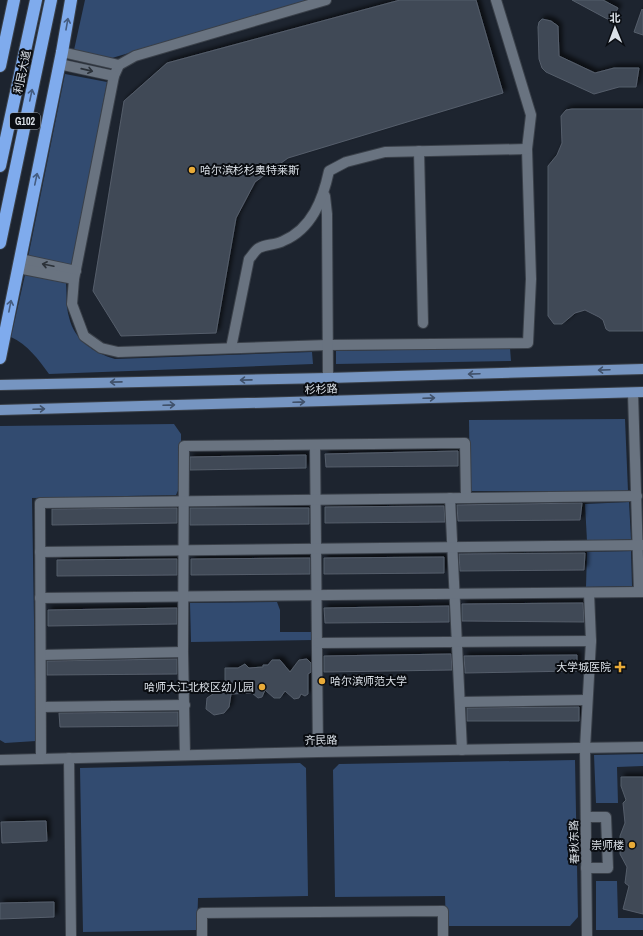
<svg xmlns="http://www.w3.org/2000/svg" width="643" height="936" font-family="'Archivo Narrow','Noto Sans SC',sans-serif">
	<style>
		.green { fill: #324b70 }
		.building { fill: #404956; stroke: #555e6b; filter: url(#shadow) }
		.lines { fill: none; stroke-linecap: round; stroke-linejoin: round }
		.minor-casing { stroke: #3a4049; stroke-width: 12 }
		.major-casing { stroke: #3a4049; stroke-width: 12 }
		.highway-casing { stroke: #3a4049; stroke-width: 14 }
		.minor { stroke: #697380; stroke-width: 10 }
		.major { stroke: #7695c1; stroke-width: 10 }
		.highway { stroke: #7fabed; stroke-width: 12 }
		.oneway { stroke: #445c80 }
		.oneway2 { stroke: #2b3138 }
		.oneway3 { stroke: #40516a }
		.poi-dot { fill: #e9ab38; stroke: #0a0d12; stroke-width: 1.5 }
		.labels { text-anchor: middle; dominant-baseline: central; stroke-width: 4; stroke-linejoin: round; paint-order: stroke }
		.shield { fill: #0a0d12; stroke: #9ca1a7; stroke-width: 1 }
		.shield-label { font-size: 10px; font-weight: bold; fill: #dae0e7 }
		.street-label { font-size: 11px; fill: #dae0e7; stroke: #0a0d12 }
		.poi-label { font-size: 11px; fill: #dae0e7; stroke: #0a0d12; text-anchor: end }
	</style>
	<defs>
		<filter id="shadow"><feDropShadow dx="3.5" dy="-3.5" stdDeviation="2" flood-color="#0009"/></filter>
	</defs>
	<rect width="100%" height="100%" fill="#1d242f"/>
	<g class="green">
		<polygon points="85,0 307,0 112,58 74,50"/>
		<polygon points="65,74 107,82 72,267 28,258"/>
		<path d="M25,275l41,8c1,12 0,24 3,34 5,23 25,36 46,42l197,-7 1,12 -264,10c-11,-15 -21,-29 -38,-37z"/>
		<polygon points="510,348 511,361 336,364 336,351"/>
		<polygon points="625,419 628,491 470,491 469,420"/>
		<polygon points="174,424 181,434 181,484 176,495 32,498 36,741 5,743 0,740 0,426"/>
		<polygon points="629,502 631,539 587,541 585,504"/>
		<polygon points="631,551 632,586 586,587 587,552"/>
		<polygon points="277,602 280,610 280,632 313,632 313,640 191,642 190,603"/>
		<polygon points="643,754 643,766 617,767 618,803 596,803 594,755"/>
		<polygon points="575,760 578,917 570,926 446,926 445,896 335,897 333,770 339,764"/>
		<polygon points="300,763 306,768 308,896 198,898 197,930 83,932 80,768"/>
		<polygon points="596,881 617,881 618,918 643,918 643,930 596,930"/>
	</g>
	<g class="building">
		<polygon points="400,0 476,0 503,93 288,158 255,182 236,218 216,333 121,336 93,291 124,101 167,63"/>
		<polygon points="572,0 603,0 618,8 611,21"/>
		<polygon points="642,9 643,10 643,35 634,32"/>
		<polygon points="542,19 551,21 558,26 559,56 595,73 614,68 639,68 636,87 619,87 594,94 546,72 542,68 539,59 538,27 539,22"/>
		<polygon points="572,109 643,109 643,331 609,331 606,329 603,320 599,317 585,310 575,313 562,324 554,324 548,316 548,166 557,155 562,143 561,116 566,110"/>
		<polygon points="458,451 458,466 326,467 325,454"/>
		<polygon points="306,455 306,468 190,470 190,457"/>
		<polygon points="582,503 580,520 458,521 457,505"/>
		<polygon points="444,506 445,522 325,523 325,507"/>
		<polygon points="177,508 177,523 52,525 52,509"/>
		<polygon points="190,508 309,508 309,524 190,525"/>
		<polygon points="585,553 584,570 460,571 459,554"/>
		<polygon points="444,557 444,573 324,574 324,558"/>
		<polygon points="310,558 310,574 191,575 191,559"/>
		<polygon points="177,559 177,575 57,576 57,560"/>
		<polygon points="583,603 584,622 462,621 462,604"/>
		<polygon points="449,606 449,622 325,623 324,608"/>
		<polygon points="177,608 177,624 48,626 48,610"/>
		<polygon points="451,654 452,670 324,672 324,656"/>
		<polygon points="577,655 577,671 465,673 465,670 464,656"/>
		<polygon points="177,659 177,674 47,675 47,661"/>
		<polygon points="307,659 311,663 311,672 308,674 308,694 305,696 301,694 299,698 294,699 285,691 280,698 274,698 265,690 262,697 258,698 252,693 231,694 229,707 224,713 214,715 206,709 207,698 216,692 216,686 225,686 225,668 238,668 245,664 249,668 263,667 263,665 268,665 272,660 280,660 290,672 299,660"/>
		<polygon points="579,707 579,721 467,721 467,708"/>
		<polygon points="178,712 178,726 60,727 59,713"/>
		<polygon points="621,777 643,777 643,914 623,909 629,886 625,883 627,867 620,854 620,836 625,823 623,803 626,800 621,786"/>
		<polygon points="46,821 47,841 2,843 1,822"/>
		<polygon points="54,902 54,917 0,919 0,903"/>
	</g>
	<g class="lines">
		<g class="minor-casing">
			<g id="minor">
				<polyline points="326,0 135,56 119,65 114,76 74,279 72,304 84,336 101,348 118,352 328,345 528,343 531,279 527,149 531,115 496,0"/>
				<polyline points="62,52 119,65"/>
				<polyline points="59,64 114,76"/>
				<polyline points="419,151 423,323"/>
				<polyline points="325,196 327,214 328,378"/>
				<polyline points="20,259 76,271"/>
				<polyline points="18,268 74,279"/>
				<path d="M231,348l18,-89c3,-3 6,-9 10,-11 7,-4 17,-3 24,-7 29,-12 40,-42 46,-70l17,-9 39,-10 142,-3"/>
				<polyline points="633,393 639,592"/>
				<polyline points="315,445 318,752"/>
				<polyline points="450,498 462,750"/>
				<polyline points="40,552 643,545"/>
				<polyline points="40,598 643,592"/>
				<polyline points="318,643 591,641"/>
				<polyline points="41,655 183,652"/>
				<polyline points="460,702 587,700"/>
				<polyline points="42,707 185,705"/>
				<polyline points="185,755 183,652 184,446 465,443 466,498"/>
				<polyline points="69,758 71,936"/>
				<polyline points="41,759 40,503 637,496"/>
				<polyline points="0,760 318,752 643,747"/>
				<polyline points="586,817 606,817 608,868 586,868"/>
				<polyline points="202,936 202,913 443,911 443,936"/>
				<polyline points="587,936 585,748 591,641 589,593"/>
			</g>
		</g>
		<g class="major-casing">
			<g id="major">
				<polyline points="0,385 328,378 643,369"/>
				<polyline points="0,410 643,392"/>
			</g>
		</g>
		<g class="highway-casing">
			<g id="highway">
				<polyline points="0,66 14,0"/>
				<polyline points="0,166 36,0"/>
				<polyline points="0,243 51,0"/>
				<polyline points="0,358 62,52 71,0"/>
			</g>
		</g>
		<use href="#minor" class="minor"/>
		<use href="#major" class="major"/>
		<use href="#highway" class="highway"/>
	</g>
	<defs><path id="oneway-shaft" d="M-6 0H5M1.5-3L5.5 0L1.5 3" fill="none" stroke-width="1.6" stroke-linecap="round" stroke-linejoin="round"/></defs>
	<g class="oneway">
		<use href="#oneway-shaft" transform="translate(67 24) rotate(-80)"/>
		<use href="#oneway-shaft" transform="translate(31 95) rotate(-78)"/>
		<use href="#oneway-shaft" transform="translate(36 179) rotate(-78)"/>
		<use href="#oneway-shaft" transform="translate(10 306) rotate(-79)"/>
	</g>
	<g class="oneway2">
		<use href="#oneway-shaft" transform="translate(87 70) rotate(13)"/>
		<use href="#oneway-shaft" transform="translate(48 265) rotate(-168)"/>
	</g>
	<g class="oneway3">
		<use href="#oneway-shaft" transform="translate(604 370) rotate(178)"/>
		<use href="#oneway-shaft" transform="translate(474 374) rotate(178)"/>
		<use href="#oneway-shaft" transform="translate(246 380) rotate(179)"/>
		<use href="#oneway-shaft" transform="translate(116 382) rotate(179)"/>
		<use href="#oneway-shaft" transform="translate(429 398) rotate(-2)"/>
		<use href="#oneway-shaft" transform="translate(299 402) rotate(-2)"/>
		<use href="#oneway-shaft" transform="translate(169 405) rotate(-2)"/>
		<use href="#oneway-shaft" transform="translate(39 409) rotate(-2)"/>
	</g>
	<g class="poi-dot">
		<circle cx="192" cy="170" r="4"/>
		<path d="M618 661h4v4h4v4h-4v4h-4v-4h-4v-4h4z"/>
		<circle cx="322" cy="681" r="4"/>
		<circle cx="262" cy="687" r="4"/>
		<circle cx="632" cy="845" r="4"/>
	</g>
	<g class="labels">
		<rect class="shield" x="10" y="113" width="30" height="16" rx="3"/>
		<g class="shield-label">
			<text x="25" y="121">G102</text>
		</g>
		<g class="street-label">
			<text transform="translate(22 72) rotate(-78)">利民大道</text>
			<text transform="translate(321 389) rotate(-2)">杉杉路</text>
			<text transform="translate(321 740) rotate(-1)">齐民路</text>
			<text transform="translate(574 842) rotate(-91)">春秋东路</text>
		</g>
		<g class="poi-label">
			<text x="200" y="170" text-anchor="start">哈尔滨杉杉奥特莱斯</text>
			<text x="611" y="667">大学城医院</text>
			<text x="330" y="681" text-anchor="start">哈尔滨师范大学</text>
			<text x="254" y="687">哈师大江北校区幼儿园</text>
			<text x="624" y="845">崇师楼</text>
		</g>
	</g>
	<g transform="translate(615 28) rotate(359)" stroke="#0a0d12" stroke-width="3" paint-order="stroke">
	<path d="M0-3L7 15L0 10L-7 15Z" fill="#dae0e7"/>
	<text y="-6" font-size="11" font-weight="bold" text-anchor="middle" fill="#dae0e7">北</text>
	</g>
</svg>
